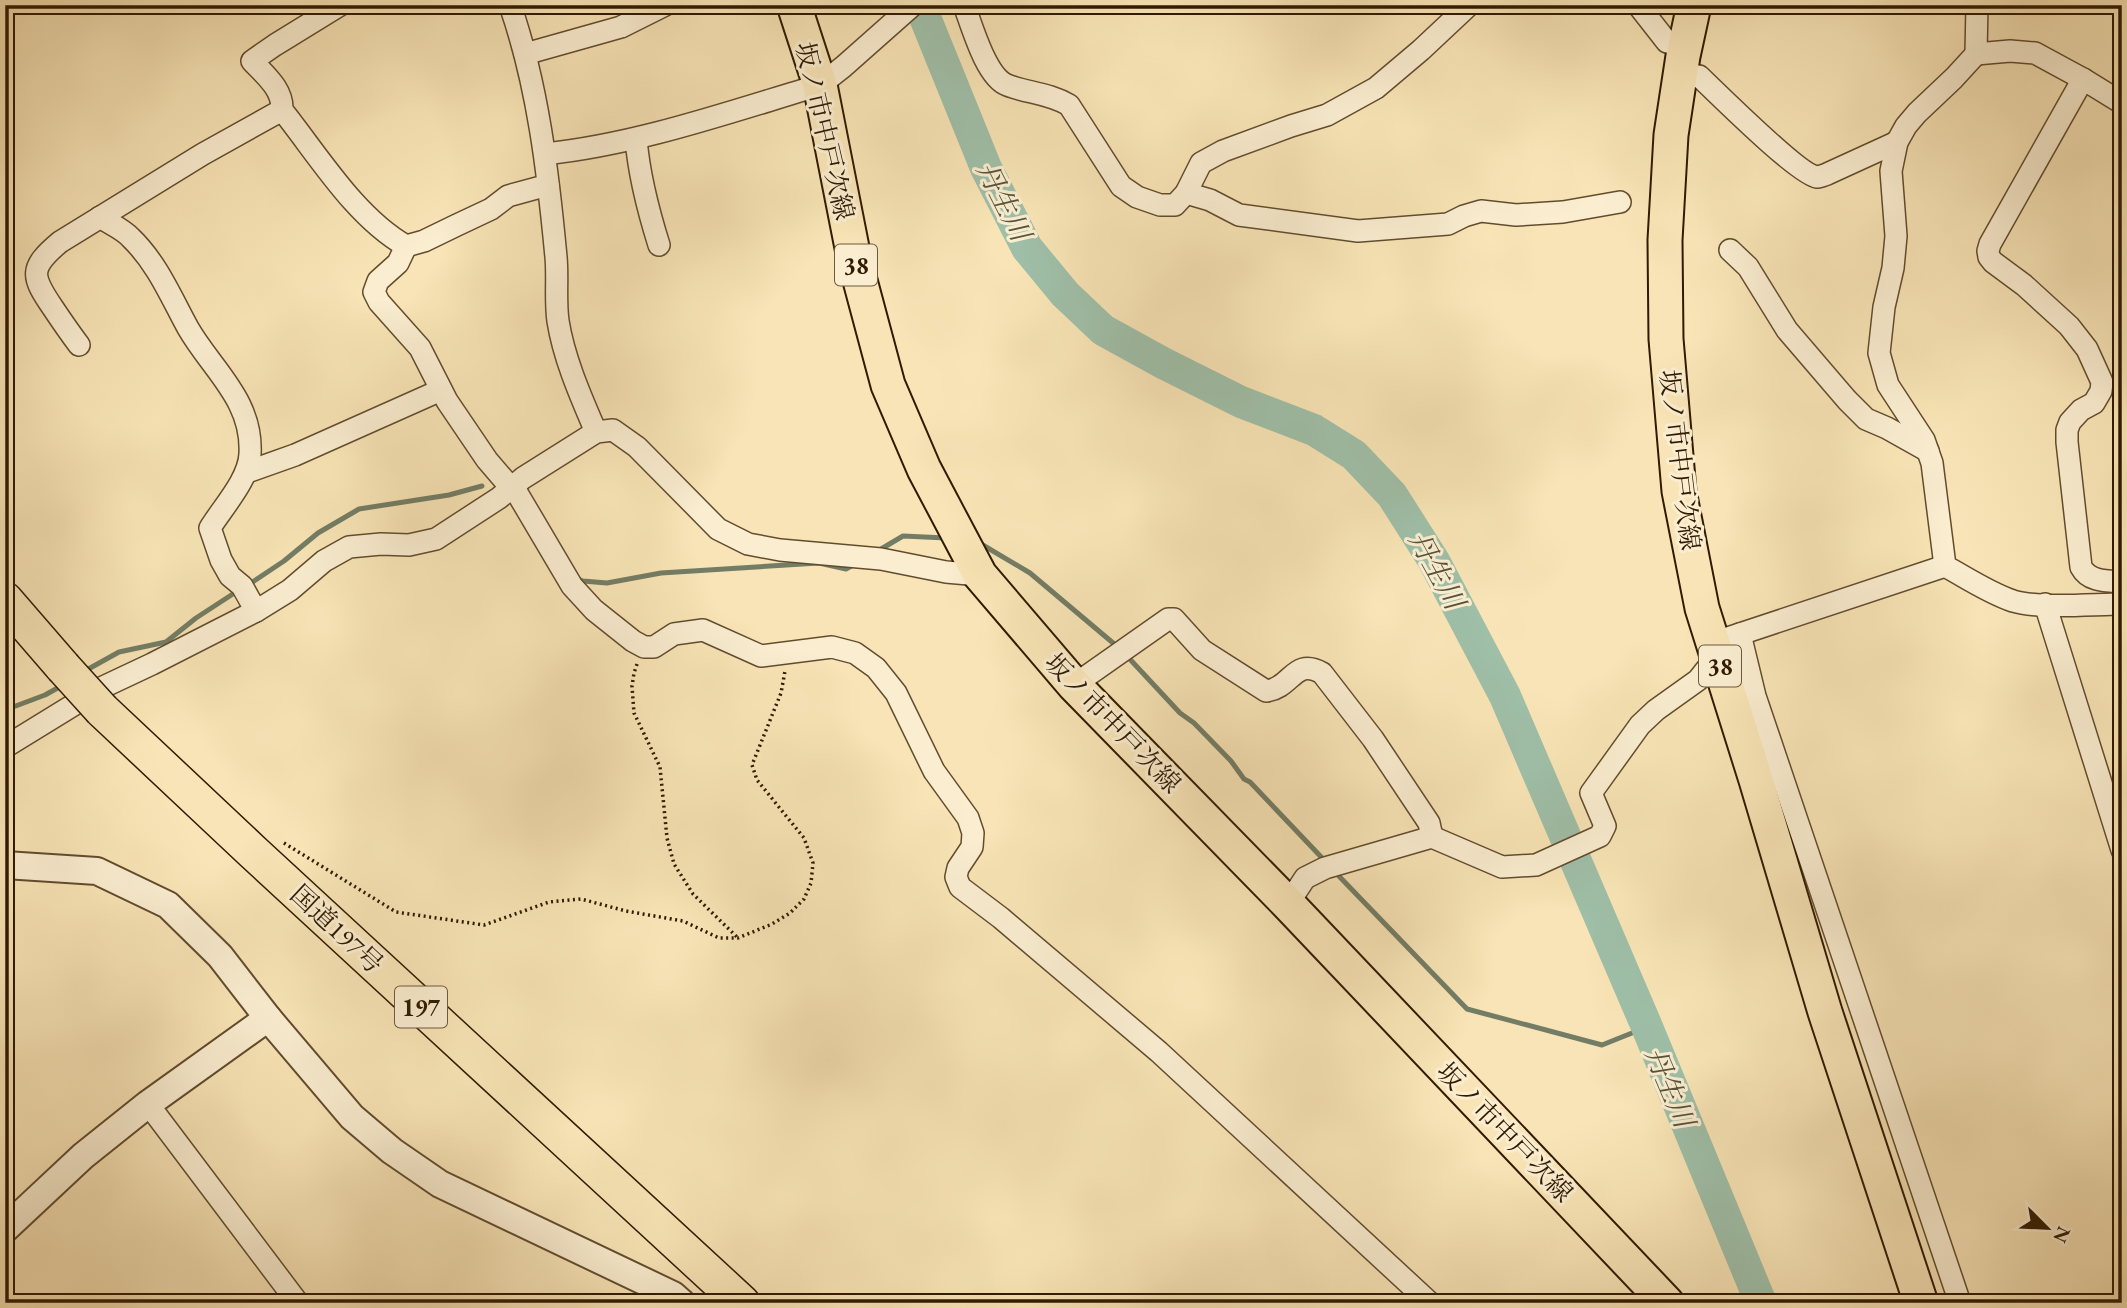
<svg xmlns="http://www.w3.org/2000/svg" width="2127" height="1308" font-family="'EB Garamond','Noto Serif JP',serif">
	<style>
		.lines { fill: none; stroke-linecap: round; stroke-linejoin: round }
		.stream { stroke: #737d65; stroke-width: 5 }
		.river { stroke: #9fbfa8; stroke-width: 32 }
		.minor-casing { stroke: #624c2e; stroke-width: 24 }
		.tertiary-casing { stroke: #624c2e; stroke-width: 30 }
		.primary-casing { stroke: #301a00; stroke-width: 37 }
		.trunk-casing { stroke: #301a00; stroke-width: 38 }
		.path { stroke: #301a00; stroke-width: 3.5; stroke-dasharray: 2 3.5; stroke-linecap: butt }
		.minor { stroke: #faedd0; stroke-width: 21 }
		.tertiary { stroke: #faedd0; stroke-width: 26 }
		.primary { stroke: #f8e4b6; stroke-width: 33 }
		.trunk { stroke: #f8e4b6; stroke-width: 35 }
		.trunk-bridge-casing { stroke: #301a00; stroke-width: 38; stroke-linecap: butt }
		.trunk-bridge { stroke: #f8e4b6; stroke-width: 35 }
		.labels { text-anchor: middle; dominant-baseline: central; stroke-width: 6; stroke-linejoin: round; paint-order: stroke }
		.shield { fill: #faedd0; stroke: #6d593e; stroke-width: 2 }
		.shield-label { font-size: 24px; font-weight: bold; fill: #301a00 }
		.street-label { font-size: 26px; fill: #301a00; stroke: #faedd0 }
		.water-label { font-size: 28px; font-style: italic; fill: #57543b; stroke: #faedd0 }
	</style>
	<rect width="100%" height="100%" fill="#f8e4b6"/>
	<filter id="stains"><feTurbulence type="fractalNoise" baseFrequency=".00286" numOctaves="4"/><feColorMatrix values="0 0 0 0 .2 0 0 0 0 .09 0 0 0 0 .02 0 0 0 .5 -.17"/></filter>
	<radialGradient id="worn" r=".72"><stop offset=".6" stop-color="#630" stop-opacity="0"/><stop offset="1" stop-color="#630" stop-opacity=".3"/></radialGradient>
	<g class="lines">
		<g class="stream">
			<polyline points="976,541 1030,573 1119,648"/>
			<polyline points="876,552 903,536 946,538"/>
			<polyline points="575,578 583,581 607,583 661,573 819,563 846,569 855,564"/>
			<polyline points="248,585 284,561 318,533 359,509 449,495 482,486"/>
			<polyline points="1126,655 1180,713 1194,723 1231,761 1244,779 1250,782 1325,861"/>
			<polyline points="83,672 119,652 166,642 196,618 239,590"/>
			<polyline points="5,710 45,695 63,685"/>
			<polyline points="1334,871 1467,1009 1602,1045 1647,1027"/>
		</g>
		<polyline class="river" points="920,5 986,168 1027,248 1065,294 1103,330 1163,363 1241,402 1314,430 1354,455 1392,495 1434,561 1505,696 1647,1027 1761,1303"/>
		<g class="minor-casing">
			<g id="minor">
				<path d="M340,5l-65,40 -23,16c13,14 31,28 30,49 36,45 73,107 124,136l18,-5 33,-16 34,-16 17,-13 40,-11"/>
				<path d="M510,5c28,81 38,167 46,252 2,21 -1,43 2,64 6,38 23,76 38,111"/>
				<path d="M964,5c8,21 22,72 43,80 20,8 42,8 62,20l52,81 16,11 23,8h15l11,-12 15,-30 22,-12 68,-25 36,-11 49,-27 45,-38 48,-45"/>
				<polyline points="1638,5 1667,42"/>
				<path d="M1977,5l-1,49 -22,24 -37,35 -11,13 -9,16 -6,29 5,65 -3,32 -9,39 -5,46 9,32 36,55 8,23 13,103c22,12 44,27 68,35 26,8 80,3 109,3"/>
				<polyline points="525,54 621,27 665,5"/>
				<polyline points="1976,54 2010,51 2035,53 2083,79 2122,103"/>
				<path d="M1699,76c18,17 100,99 118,101 1,0 9,-2 10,-3l70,-32"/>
				<path d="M2083,79l-93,165 -2,7 1,6 4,5 31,23 45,41 18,23 15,33 -1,9 -7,12 -13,7 -11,12 -3,8v12l14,125c8,15 26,14 41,15"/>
				<path d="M636,139c3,36 12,71 23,106"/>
				<path d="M545,154c94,-10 184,-42 275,-69l23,-18 70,-62"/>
				<polyline points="1186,193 1210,200 1239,215 1358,231 1448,224 1464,216 1481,211 1516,215 1563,212 1620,202"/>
				<path d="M100,217c10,7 23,12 31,21 26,25 40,59 57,90 24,42 65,72 62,126 -1,25 -27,53 -40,74l11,32 9,16 12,10 14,25"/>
				<polyline points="406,246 398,263 378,281 374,292 379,302 420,348 447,401 487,460 511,488"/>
				<polyline points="1730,250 1748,267 1787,330 1847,400 1866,419 1887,428 1928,451"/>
				<path d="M79,345c-9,-12 -18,-25 -26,-37 -22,-32 -24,-40 7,-66l143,-88 79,-44"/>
				<polyline points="247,472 295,455 441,390"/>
				<polyline points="513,486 572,586 594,610 633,641 644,647 654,647 674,634 703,630 761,656 832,647 855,653 876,668 896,693 934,771 968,818 973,833 972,847 958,868 956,877 960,887 1001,918 1159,1052 1430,1303"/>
				<polyline points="2045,604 2122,850"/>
				<polyline points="1740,634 1755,696 1960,1303"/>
				<polyline points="1728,638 1945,566"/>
				<path d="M1074,685l94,-66h6l28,31 64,41c26,-3 28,-34 56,-18l51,66 56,84 3,14"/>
				<polyline points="5,747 101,688 152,664 256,611 290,590 324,561 349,547 381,544 409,545 436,539 499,498 523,478 596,432 613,430 637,447 718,529 748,544 780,550 881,559 946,572 980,575"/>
				<polyline points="1288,904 1305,878 1325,868 1432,837 1502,867 1536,865 1600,836 1605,826 1591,793 1640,725 1656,710 1698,680 1717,656"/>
				<polyline points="148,1104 298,1303"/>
			</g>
		</g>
		<g class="tertiary-casing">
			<g id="tertiary">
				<polyline points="5,865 97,871 168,905 220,956 268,1018 352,1117 392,1151 440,1184 673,1295 682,1303"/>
				<polyline points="5,1229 83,1156 148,1104 268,1018"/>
			</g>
		</g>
		<g class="primary-casing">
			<g id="primary">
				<polyline points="794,5 820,85 854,258 888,385 924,469 980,575 1074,685 1288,904 1667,1303"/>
				<polyline points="1694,5 1683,56 1671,135 1665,240 1666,339 1679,491 1702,608 1756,780 1825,1012 1921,1303"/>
			</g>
		</g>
		<g class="trunk-casing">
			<g id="trunk">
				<polyline points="5,600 63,667"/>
				<polyline points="102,710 253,852 742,1303"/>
			</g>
		</g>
		<g class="path">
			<polyline points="637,664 634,673 632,686 634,713 660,767 667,838 674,864 693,894 738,938"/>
			<polyline points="284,843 396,912 484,925 549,902 581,899 626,911 683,921 719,938 738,938 772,924 790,913 804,899 811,883 813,863 804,838 757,780 752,765 781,693 785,671"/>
		</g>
		<use href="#minor" class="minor"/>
		<use href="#tertiary" class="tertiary"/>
		<use href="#primary" class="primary"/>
		<use href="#trunk" class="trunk"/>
		<g class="trunk-bridge-casing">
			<polyline id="trunk-bridge" points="63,667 102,710"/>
		</g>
		<use href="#trunk-bridge" class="trunk-bridge"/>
	</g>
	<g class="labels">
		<g class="shield">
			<rect x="835" y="244.5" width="42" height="41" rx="5"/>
			<rect x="1699" y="645.5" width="42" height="41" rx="5"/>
			<rect x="395" y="986.5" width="52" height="41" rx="5"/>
		</g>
		<g class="shield-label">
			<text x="856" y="265">38</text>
			<text x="1720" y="666">38</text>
			<text x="421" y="1007">197</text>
		</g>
		<g class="street-label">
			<text transform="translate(825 131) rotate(77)">坂ノ市中戸次線</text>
			<text transform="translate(1680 460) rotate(83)">坂ノ市中戸次線</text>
			<text transform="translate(1113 723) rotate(46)">坂ノ市中戸次線</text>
			<text transform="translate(337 929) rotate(43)">国道197号</text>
			<text transform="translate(1505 1132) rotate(46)">坂ノ市中戸次線</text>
		</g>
		<g class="water-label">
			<text transform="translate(1004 201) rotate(63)">丹生川</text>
			<text transform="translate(1437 570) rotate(61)">丹生川</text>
			<text transform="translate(1670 1087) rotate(67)">丹生川</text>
		</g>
	</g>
	<rect width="2127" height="1308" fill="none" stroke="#f8e4b6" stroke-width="28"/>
	<rect x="7" y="7" width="2113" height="1294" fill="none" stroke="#301a00" stroke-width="3.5"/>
	<rect x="14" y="14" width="2099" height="1280" fill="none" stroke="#301a00" stroke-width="2"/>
	<g transform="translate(2047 1228) rotate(114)" stroke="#faedd0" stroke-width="5" paint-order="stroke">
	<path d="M0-5L12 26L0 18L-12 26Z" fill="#301a00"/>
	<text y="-10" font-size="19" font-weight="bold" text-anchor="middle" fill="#301a00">N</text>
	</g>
	<rect width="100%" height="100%" filter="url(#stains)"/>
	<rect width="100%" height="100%" fill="url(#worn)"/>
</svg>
